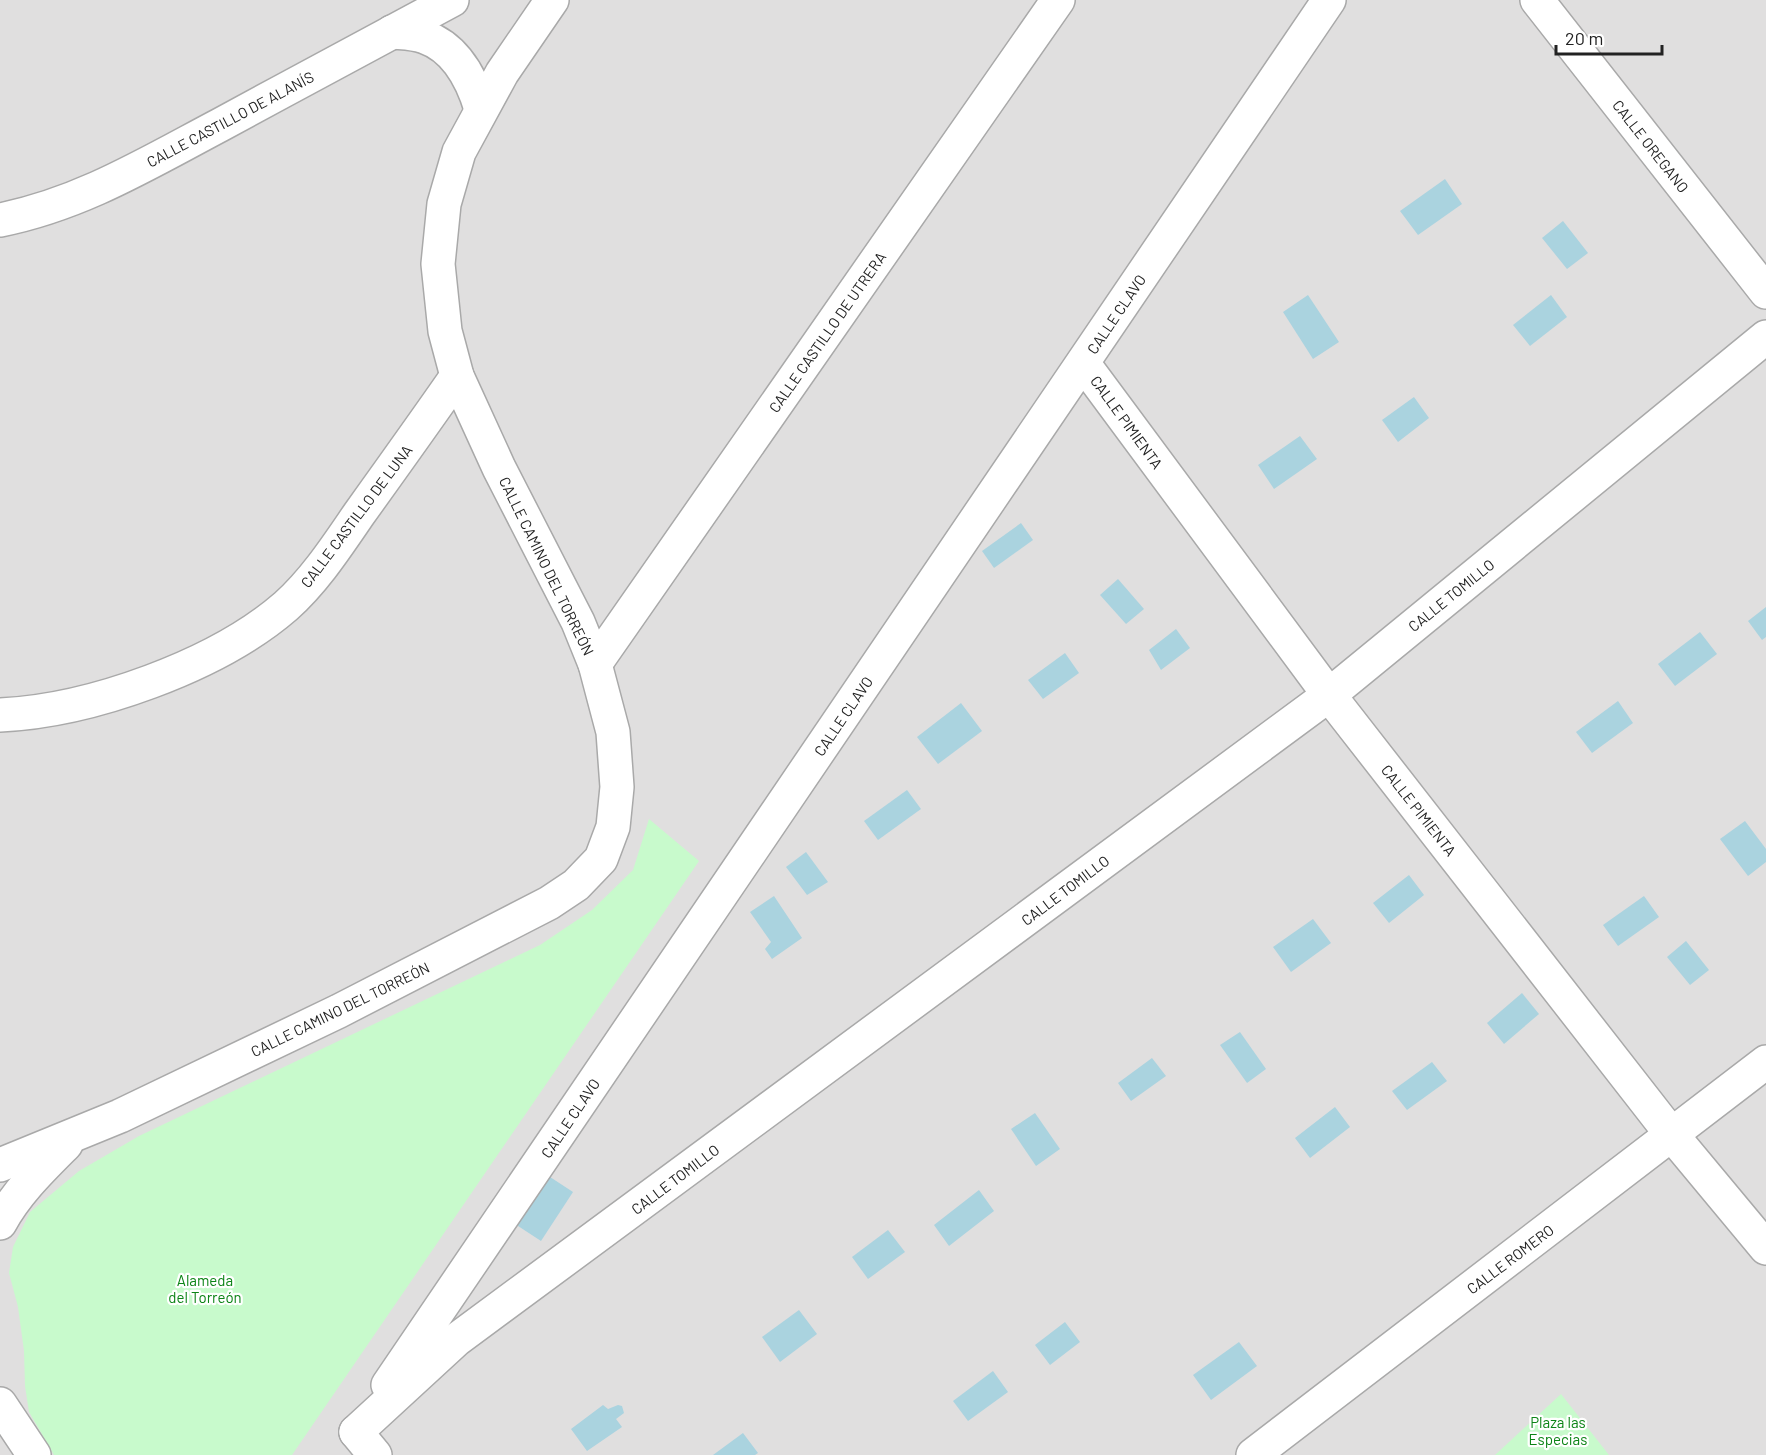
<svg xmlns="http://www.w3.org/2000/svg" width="1766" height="1455" font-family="Barlow,sans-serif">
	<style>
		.residential { fill: #e0dfdf }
		.park { fill: #c8facc }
		.water { fill: #aad3df }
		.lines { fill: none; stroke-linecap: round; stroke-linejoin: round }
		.minor-casing { stroke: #a9a9a9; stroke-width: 36 }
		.minor { stroke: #fff; stroke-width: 33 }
		.labels { text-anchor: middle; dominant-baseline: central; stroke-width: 4.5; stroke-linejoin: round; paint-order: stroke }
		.street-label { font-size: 15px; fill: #222; stroke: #fff }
		.park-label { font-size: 15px; fill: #0c8416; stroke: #fff }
	</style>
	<rect width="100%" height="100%" fill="#f2efe9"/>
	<rect class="residential" x="0" y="0" width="1766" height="1455"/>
	<g class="park">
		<polygon points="649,819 699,861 292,1455 54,1455 29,1412 25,1386 24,1351 18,1307 9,1273 13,1247 30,1212 79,1171 139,1136 540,945 592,910 633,870"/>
		<polygon points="1561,1394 1609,1455 1495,1455"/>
	</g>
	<g class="water">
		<polygon points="1445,179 1462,204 1418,235 1400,211"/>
		<polygon points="1563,221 1588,253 1567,269 1542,238"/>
		<polygon points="1308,295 1339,342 1313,359 1283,312"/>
		<polygon points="1551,295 1567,317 1530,346 1513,325"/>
		<polygon points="1414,397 1429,418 1398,442 1382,420"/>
		<polygon points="1300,436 1317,459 1274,489 1258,465"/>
		<polygon points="1021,523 1033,540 994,568 982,551"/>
		<polygon points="1118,579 1144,609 1126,624 1100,595"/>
		<polygon points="1766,607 1766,637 1762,640 1748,621"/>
		<polygon points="1176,629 1190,648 1161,670 1149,650"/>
		<polygon points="1700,632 1717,654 1675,686 1658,664"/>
		<polygon points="1065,653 1079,673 1043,699 1028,680"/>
		<polygon points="1618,701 1633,723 1592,753 1576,732"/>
		<polygon points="961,703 982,731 938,764 917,737"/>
		<polygon points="907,790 921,809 878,840 864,821"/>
		<polygon points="1745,821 1766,849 1766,862 1748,876 1720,839"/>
		<polygon points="806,852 828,882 807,895 786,867"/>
		<polygon points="1409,875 1424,895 1389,923 1373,903"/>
		<polygon points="774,896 802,938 772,959 765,949 771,942 750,912"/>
		<polygon points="1644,896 1659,917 1618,946 1603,925"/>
		<polygon points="1313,919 1331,943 1291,972 1273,947"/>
		<polygon points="1686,941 1709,970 1690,985 1667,957"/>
		<polygon points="1522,993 1539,1014 1504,1044 1487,1023"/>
		<polygon points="1240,1032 1266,1069 1247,1083 1220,1045"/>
		<polygon points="1152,1058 1166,1076 1131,1101 1118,1083"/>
		<polygon points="1432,1062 1447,1081 1407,1110 1392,1091"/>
		<polygon points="1335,1107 1350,1127 1310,1158 1295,1138"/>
		<polygon points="1035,1113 1060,1149 1036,1166 1011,1129"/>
		<polygon points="547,1175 573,1192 541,1241 515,1224"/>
		<polygon points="979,1190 994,1211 949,1246 934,1225"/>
		<polygon points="888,1230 905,1252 868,1279 852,1257"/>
		<polygon points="799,1310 817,1334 780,1362 762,1337"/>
		<polygon points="1065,1322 1080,1342 1050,1365 1035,1345"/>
		<polygon points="1239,1342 1257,1366 1211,1400 1193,1375"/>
		<polygon points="993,1371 1008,1392 968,1421 953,1401"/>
		<polygon points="603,1405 608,1409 618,1405 622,1406 624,1413 616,1419 622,1427 587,1451 571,1429"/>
		<polygon points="743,1433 758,1453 755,1455 713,1455"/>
	</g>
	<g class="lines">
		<g class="minor-casing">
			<g id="minor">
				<polyline points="1537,0 1766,292"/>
				<path d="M392,32c11,1 23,1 33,5 31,11 47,42 56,72"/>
				<path d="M0,220c81,-16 148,-57 220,-95 77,-42 154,-83 232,-125"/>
				<polyline points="1083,363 1329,695 1672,1135 1766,1248"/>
				<polyline points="595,664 1058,0"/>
				<path d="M0,715c90,-4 217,-49 286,-109 29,-26 51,-60 73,-92 33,-46 66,-92 98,-138"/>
				<polyline points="0,1165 120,1116 339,1011 549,903 576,885 601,859 613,827 617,787 613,732 595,664 578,622 499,468 457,376 445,331 438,264 444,204 459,152 502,73 552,0"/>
				<path d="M0,1223c16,-30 42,-55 66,-79"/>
				<polyline points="388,1385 1329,0"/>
				<polyline points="0,1404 34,1455"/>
				<polyline points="356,1432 456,1340 1329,695 1766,337"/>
				<polyline points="356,1432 375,1455"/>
				<polyline points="1253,1455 1766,1062"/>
			</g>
		</g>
		<use href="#minor" class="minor"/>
	</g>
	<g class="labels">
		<g class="street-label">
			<text transform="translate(230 119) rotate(-28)">CALLE CASTILLO DE ALANÍS</text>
			<text transform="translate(1651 146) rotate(52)">CALLE OREGANO</text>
			<text transform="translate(1116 314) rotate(-56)">CALLE CLAVO</text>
			<text transform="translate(827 332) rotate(-55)">CALLE CASTILLO DE UTRERA</text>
			<text transform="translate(1127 422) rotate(54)">CALLE PIMIENTA</text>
			<text transform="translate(356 516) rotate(-53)">CALLE CASTILLO DE LUNA</text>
			<text transform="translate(547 566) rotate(64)">CALLE CAMINO DEL TORREÓN</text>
			<text transform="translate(1451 595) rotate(-39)">CALLE TOMILLO</text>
			<text transform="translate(843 716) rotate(-56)">CALLE CLAVO</text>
			<text transform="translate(1419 810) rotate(52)">CALLE PIMIENTA</text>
			<text transform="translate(1065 890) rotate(-37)">CALLE TOMILLO</text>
			<text transform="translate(340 1009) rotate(-26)">CALLE CAMINO DEL TORREÓN</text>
			<text transform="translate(570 1118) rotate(-56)">CALLE CLAVO</text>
			<text transform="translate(675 1179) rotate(-37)">CALLE TOMILLO</text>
			<text transform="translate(1510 1259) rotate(-37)">CALLE ROMERO</text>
		</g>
		<g class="park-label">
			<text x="205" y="1280">Alameda<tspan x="205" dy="17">del Torreón</tspan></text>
			<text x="1558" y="1422">Plaza las<tspan x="1558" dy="17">Especias</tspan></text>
		</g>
	</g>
	<path d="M1556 45v9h106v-9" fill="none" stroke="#222222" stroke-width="3"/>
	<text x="1565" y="45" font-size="18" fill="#222222" stroke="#ffffff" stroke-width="4.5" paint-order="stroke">20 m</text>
</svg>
